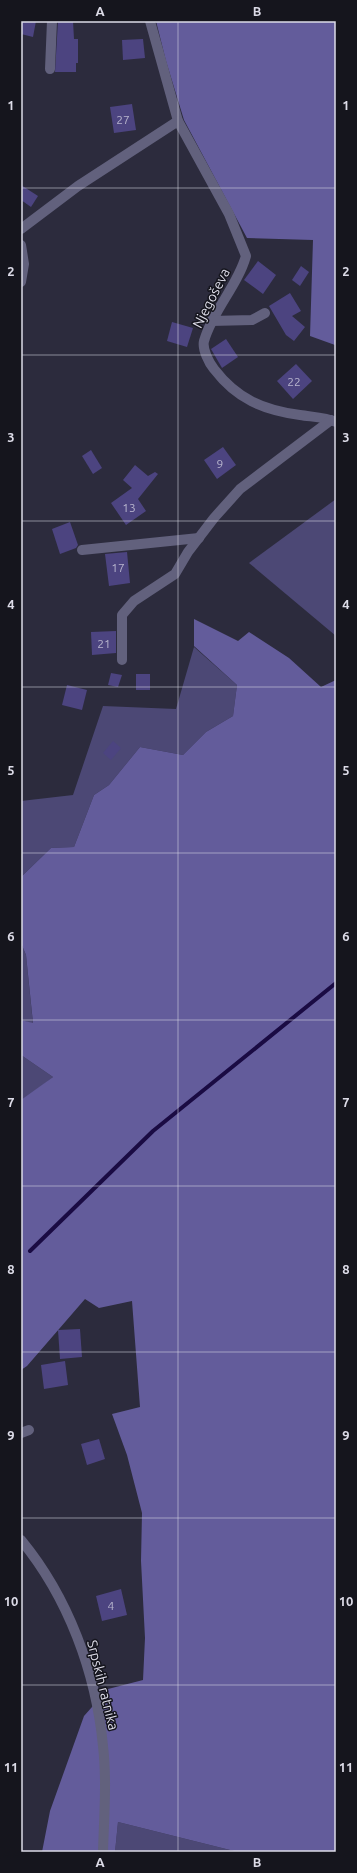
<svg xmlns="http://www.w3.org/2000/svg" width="357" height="1873" font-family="Ubuntu,sans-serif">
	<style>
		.green { fill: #4c4875 }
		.forest { fill: #635c9b }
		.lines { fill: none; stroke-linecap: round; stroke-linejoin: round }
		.stream { stroke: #1a0b43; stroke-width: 4 }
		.building { fill: #4c4480 }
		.minor { stroke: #62617d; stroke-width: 10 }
		.grid { fill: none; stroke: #dcdbe7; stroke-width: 1; stroke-opacity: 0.55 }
		.labels { text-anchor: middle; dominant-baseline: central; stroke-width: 3; stroke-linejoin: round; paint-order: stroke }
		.number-label { font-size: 12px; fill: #b8b5cd }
		.street-label { font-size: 14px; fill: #dcdbe7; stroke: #15151d }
		.neatline { fill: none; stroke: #dcdbe7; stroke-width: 1.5 }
		.grid-label { font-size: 13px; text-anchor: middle; font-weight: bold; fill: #dcdbe7 }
	</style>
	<rect width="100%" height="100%" fill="#2c2b3d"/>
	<g class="green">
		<polygon points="336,499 336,636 249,563"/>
		<polygon points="194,647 237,685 233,716 206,732 183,755 140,747 109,785 94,795 74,847 51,848 21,877 21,801 73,795 103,706 176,709"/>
		<polygon points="21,943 26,955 33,1024 21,1020"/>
		<polygon points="21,1055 53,1077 22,1101 21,1100"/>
		<polygon points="118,1822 238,1852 115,1852"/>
	</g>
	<g class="forest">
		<polygon points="156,21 336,21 336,344 335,345 310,336 313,240 247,238 184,120 166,61"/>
		<polygon points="194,619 238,641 249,632 289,658 321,687 336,680 336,1852 238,1852 118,1822 115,1852 42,1852 50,1811 84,1716 108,1689 143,1680 145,1638 141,1561 142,1513 127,1455 112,1414 140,1407 132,1301 99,1308 85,1299 27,1366 21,1370 21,1100 53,1077 21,1055 21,1020 33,1023 26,955 21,943 21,877 51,848 74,847 94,795 109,785 140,747 183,755 206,732 233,716 237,685 194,646"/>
	</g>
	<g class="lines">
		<polyline class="stream" points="30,1251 153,1131 336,983"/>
	</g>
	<g class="building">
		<polygon points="21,21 36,21 33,37 21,34"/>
		<polygon points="58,21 73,21 74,39 78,39 78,63 76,63 76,72 55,72"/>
		<polygon points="143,39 145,58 123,60 122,40"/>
		<polygon points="132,104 136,130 114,133 110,107"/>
		<polygon points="21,185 38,196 31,207 21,200"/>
		<polygon points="258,261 276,275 263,294 244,280"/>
		<polygon points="301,266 309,272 300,286 292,280"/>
		<polygon points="290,293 301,311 292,316 305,327 294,341 286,335 269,306"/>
		<polygon points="172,322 193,328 187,347 167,341"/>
		<polygon points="226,339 238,357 222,368 211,349"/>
		<polygon points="296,364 312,381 293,399 277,381"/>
		<polygon points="223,447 236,465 217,479 204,460"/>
		<polygon points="91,450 102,468 93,474 82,456"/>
		<polygon points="135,465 148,476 155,472 158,474 138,499 146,511 126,525 111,503 132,488 123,480"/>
		<polygon points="70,522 78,545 76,548 60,554 52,529"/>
		<polygon points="127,552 130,583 109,586 105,554"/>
		<polygon points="116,631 116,653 92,655 91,632"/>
		<polygon points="111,673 122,675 118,687 108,685"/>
		<rect x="136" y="674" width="14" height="16"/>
		<polygon points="67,685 87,690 82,710 62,705"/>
		<polygon points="113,741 121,748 111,760 103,753"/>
		<polygon points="80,1329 82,1357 60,1359 58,1330"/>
		<polygon points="65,1361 68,1385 44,1389 41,1365"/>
		<polygon points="99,1439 105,1459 87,1465 81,1444"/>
		<polygon points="121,1589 127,1615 102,1621 96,1596"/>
	</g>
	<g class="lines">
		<g class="minor">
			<path d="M150,21l28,100 51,93 17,42c-9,31 -33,54 -42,85 -2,8 5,22 10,28 23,30 49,41 86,46 12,2 25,2 36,7"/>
			<polyline points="50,69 52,21"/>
			<polyline points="21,229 78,186 178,121"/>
			<polyline points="21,245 24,264 21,282"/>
			<polyline points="211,321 252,320 265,313"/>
			<polyline points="82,550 199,538"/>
			<polyline points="122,660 122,615 134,601 175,574 188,552 214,518 240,489 331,420"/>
			<polyline points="21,1433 29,1430"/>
			<path d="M21,1540c47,57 75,132 82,206 4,35 1,71 0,106"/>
		</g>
	</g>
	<path class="grid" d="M178,21v1831M21,188h315M21,355h315M21,521h315M21,687h315M21,853h315M21,1020h315M21,1186h315M21,1352h315M21,1518h315M21,1685h315"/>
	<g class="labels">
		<g class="number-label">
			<text x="123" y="119">27</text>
			<text x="294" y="381">22</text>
			<text x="220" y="463">9</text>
			<text x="129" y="507">13</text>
			<text x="118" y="567">17</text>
			<text x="104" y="643">21</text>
			<text x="111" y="1605">4</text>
		</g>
		<g class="street-label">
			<text transform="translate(211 298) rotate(-63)">Njegoševa</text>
			<text transform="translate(103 1685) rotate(76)">Srpskih ratnika</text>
		</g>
	</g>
	<rect width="357" height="1873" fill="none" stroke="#15151d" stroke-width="44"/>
	<rect x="22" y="22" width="313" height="1829" class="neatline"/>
	<g class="grid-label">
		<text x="100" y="16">A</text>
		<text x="257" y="16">B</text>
		<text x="11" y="110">1</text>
		<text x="346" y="110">1</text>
		<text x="11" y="276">2</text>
		<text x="346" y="276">2</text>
		<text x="11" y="442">3</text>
		<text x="346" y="442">3</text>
		<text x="11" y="609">4</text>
		<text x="346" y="609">4</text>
		<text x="11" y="775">5</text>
		<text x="346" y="775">5</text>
		<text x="11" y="941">6</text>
		<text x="346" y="941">6</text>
		<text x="11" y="1107">7</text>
		<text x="346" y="1107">7</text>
		<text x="11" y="1274">8</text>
		<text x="346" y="1274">8</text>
		<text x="11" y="1440">9</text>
		<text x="346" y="1440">9</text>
		<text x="11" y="1606">10</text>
		<text x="346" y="1606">10</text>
		<text x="11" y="1772">11</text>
		<text x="346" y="1772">11</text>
		<text x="100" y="1867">A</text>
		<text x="257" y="1867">B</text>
	</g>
</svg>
